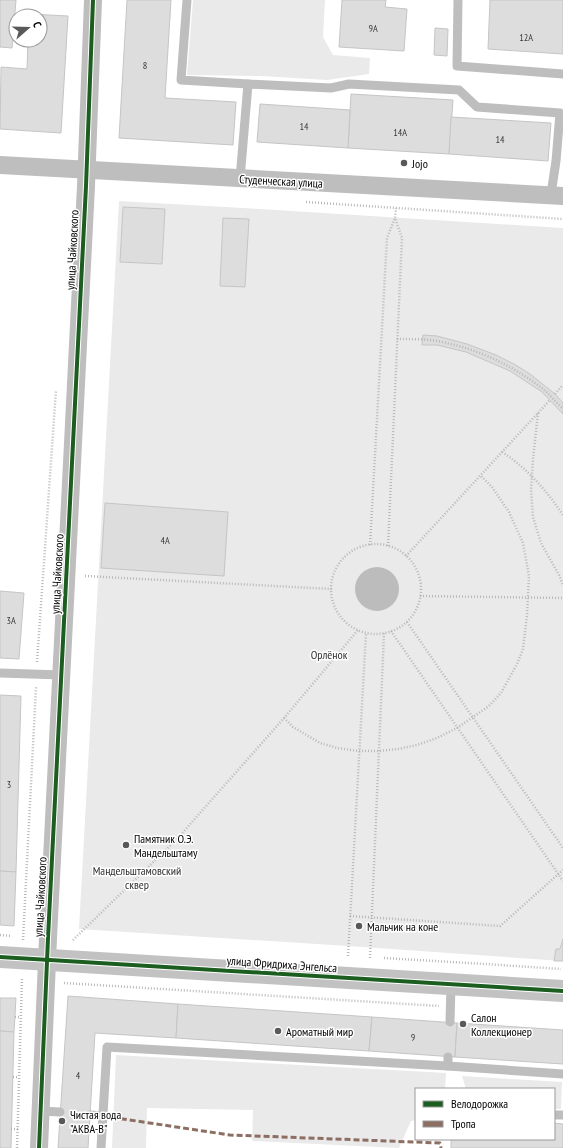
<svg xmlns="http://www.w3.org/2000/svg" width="563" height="1148" font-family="'PT Sans Narrow',sans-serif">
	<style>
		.green { fill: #eaeaea }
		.water { fill: #bcbcbc }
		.building { fill: #ddd; stroke: #c5c5c5 }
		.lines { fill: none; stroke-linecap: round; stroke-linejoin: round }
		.path { stroke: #b8b8b8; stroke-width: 2.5; stroke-dasharray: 1 2; stroke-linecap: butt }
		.lane { stroke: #bebebe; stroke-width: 9 }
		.street { stroke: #bebebe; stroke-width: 18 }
		.secondary { stroke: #c2c2c2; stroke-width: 22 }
		.quiet { stroke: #8d6e63; stroke-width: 3; stroke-dasharray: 6 3; stroke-linecap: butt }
		.cycleway-casing { stroke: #fff; stroke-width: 6 }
		.cycleway { stroke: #1b5e20; stroke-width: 4 }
		.poi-dot { fill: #595959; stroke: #fff; stroke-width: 1.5 }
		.labels { text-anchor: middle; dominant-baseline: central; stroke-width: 3; stroke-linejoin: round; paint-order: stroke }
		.number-label { font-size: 10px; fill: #373737 }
		.poi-label { font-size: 12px; fill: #000; stroke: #fff; text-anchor: start }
		.street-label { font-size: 12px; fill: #000; stroke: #fff }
		.park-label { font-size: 12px; fill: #303030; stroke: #fff }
	</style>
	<rect width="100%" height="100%" fill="#fff"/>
	<g class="green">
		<polygon points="193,0 325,0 323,37 333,55 370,58 369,74 327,80 261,76 187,75"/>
		<polygon points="119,201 260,209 563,228 563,961 348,946 79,929"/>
		<polygon points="116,1055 446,1073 445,1089 416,1089 416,1120 411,1121 399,1148 252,1141 253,1110 147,1108 146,1148 112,1148"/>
		<polygon points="462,1076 562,1082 561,1109 554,1109 554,1089 466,1089"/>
	</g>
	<circle class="water" cx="377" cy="589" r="22"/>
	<g class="building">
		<polygon points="0,0 16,0 12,48 0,47"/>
		<polygon points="127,0 171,0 165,98 236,102 233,145 119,138"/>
		<polygon points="342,0 386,0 385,7 407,9 404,51 339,47"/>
		<polygon points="490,0 563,0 563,54 488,49"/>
		<polygon points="30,14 68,16 61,133 0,129 1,67 27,69 28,40 40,40 40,16 30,16"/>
		<polygon points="435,28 448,29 447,56 434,55"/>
		<polygon points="351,94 453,100 449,154 348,148"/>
		<polygon points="260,104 350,110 348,148 257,142"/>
		<polygon points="451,117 551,123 548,161 449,154"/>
		<polygon points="123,207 165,209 162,264 120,262"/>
		<polygon points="223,218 249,219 245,287 220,286"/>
		<polygon points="423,335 437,336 467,344 496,355 514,364 530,374 555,394 563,403 563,414 542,392 510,371 466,352 437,345 422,345"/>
		<polygon points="105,503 228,512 224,576 101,568"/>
		<polygon points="0,591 24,593 19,659 0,658"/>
		<polygon points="0,695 21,696 16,872 0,871"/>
		<polygon points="0,871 16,872 14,926 0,925"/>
		<polygon points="563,939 563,961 554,961 556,949 560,949"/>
		<polygon points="68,996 178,1004 176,1038 95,1033 88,1148 58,1148"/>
		<polygon points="0,998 16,998 14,1032 0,1031"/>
		<polygon points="178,1004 372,1017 369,1051 176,1038"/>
		<polygon points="372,1017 457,1023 455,1057 369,1051"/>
		<polygon points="457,1023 563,1030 563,1064 455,1057"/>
		<polygon points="0,1031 14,1032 11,1148 0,1148"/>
		<polygon points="554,1123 563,1124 563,1148 451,1148 451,1139 554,1139"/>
	</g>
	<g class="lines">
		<g class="path">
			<polyline points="306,202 563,219"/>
			<path d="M397,339c13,0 27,0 40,2 39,7 75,24 106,48 7,6 13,13 20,20"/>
			<polyline points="555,394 563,385"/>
			<polyline points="538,413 533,459 531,490 533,517 541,543 559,575 563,585"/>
			<path d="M502,452c26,17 44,38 61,63"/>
			<circle cx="376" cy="589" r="45"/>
			<polyline points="370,545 387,238 395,218"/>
			<polyline points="388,546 402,238 395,218 396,208"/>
			<polyline points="406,556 550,400"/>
			<polyline points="85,576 332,589"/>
			<polyline points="420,596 563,598"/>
			<polyline points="407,622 563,848"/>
			<polyline points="391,631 563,881"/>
			<polyline points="37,662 56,390"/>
			<polyline points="284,718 293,727 320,743 337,748 359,751 379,751 398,749 417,745 437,738 457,728 489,706 501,693 517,664 523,649 527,615 529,576 523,543 509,512 492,487 481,476"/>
			<polyline points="350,916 500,926 563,870"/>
			<polyline points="0,935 12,936"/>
			<polyline points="23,940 36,687"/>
			<polyline points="73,940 177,839 284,718 358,630"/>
			<polyline points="348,956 366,633"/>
			<polyline points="370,958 384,633"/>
			<polyline points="384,958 485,964 561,969"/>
			<polyline points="64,983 439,1006"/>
			<polyline points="15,1017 21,1017"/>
			<polyline points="13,1077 19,1077"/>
			<polyline points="11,1129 18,1129"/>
			<polyline points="17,1148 22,979"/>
		</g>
		<g class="lane">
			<polyline points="187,0 181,80 248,84 240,179"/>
			<polyline points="458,0 457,66 563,74"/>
			<polyline points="248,84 331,88 349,84 459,90 477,107 560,113 556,161 551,194"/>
			<polyline points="0,673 62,675"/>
			<polyline points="450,1022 451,985"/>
			<polyline points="448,1057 448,1066 563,1074"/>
			<polyline points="41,1111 60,1112"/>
			<polyline points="90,1115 103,1116"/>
			<polyline points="554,1115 563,1115"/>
			<polyline points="101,1148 107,1047 448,1066"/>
		</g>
		<g class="street">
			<polyline points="0,165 563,196"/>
			<polyline points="39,1148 48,938 86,186 93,0"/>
		</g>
		<polyline class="secondary" points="0,957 563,991"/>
		<polyline class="quiet" points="103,1116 230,1135 440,1143 441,1148"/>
		<g class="cycleway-casing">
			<g id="cycleway">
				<polyline points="0,957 563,991"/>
				<polyline points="39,1148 48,938 86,186 93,0"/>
			</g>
		</g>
		<use href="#cycleway" class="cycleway"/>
	</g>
	<g class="poi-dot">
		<circle cx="404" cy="163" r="4"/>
		<circle cx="126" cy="845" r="4"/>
		<circle cx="359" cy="926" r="4"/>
		<circle cx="463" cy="1024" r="4"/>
		<circle cx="278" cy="1031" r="4"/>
		<circle cx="62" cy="1121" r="4"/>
	</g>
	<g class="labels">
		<g class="number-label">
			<text x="373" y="28">9А</text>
			<text x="526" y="37">12А</text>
			<text x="145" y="65">8</text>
			<text x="304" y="126">14</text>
			<text x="400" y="132">14А</text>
			<text x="500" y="139">14</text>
			<text x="165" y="540">4А</text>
			<text x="11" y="620">3А</text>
			<text x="9" y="784">3</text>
			<text x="413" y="1037">9</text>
			<text x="78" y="1075">4</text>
		</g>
		<g class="poi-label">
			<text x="412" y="163">Jojo</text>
			<text x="134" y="838">Памятник О.Э.<tspan x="134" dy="14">Мандельштаму</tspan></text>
			<text x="367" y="926">Мальчик на коне</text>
			<text x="471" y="1017">Салон<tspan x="471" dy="14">Коллекционер</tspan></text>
			<text x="286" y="1031">Ароматный мир</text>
			<text x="70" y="1114">Чистая вода<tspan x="70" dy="14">"АКВА-В"</tspan></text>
		</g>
		<g class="street-label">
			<text transform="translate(281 181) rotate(3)">Студенческая улица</text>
			<text transform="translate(72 250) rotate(-87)">улица Чайковского</text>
			<text transform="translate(57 574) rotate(-87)">улица Чайковского</text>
			<text transform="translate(40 897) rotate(-87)">улица Чайковского</text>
			<text transform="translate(282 964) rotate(4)">улица Фридриха Энгельса</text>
		</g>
		<g class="park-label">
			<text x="329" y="654">Орлёнок</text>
			<text x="137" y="870">Мандельштамовский<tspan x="137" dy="14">сквер</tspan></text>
		</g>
	</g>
	<rect x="415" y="1088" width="140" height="52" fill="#ffffff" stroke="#999999"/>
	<rect x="423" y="1101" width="20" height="6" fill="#1b5e20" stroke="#999999"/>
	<text x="451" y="1108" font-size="12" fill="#000000">Велодорожка</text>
	<rect x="423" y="1121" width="20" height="6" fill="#8d6e63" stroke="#999999"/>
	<text x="451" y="1128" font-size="12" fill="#000000">Тропа</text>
	<g transform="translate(28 28) rotate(70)"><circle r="19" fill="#ffffff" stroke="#999999"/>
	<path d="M0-3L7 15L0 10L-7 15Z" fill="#595959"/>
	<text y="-6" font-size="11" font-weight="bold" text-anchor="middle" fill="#000000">С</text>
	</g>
</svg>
